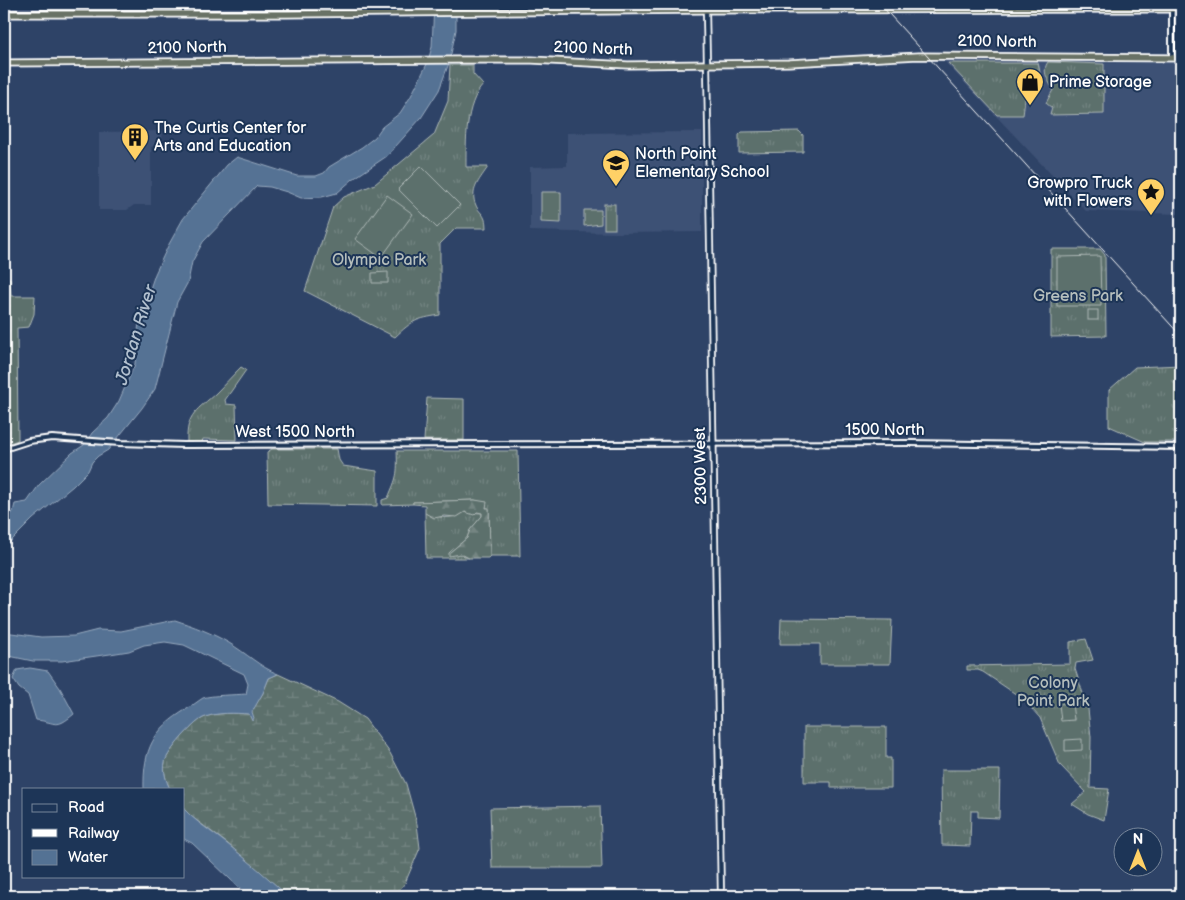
<svg xmlns="http://www.w3.org/2000/svg" width="1185" height="900" font-family="'Balsamiq Sans',sans-serif">
	<style>
		.built { fill: #3e5175 }
		.grass { fill: url(#grass-tufts); stroke: #aeb8b6 }
		.forest { fill: url(#forest-firs); stroke: #aeb8b6 }
		.wetland { fill: url(#wetland-marsh); stroke: #aeb8b6 }
		.pitch { fill: #5c706c; stroke: #aeb8b6 }
		.water { fill: #547294; stroke: #98aabf }
		.lines { fill: none; stroke-linecap: round; stroke-linejoin: round }
		.tertiary-casing { stroke: #fff; stroke-width: 8 }
		.secondary-casing { stroke: #fff; stroke-width: 8 }
		.trunk-casing { stroke: #fff; stroke-width: 9 }
		.tertiary { stroke: #1d3557; stroke-width: 4 }
		.secondary { stroke: #1d3557; stroke-width: 4.5 }
		.trunk { stroke: #697266; stroke-width: 5.5 }
		.rail { stroke: #fff; stroke-width: 1 }
		.labels { text-anchor: middle; dominant-baseline: central; stroke-width: 4; stroke-linejoin: round; paint-order: stroke }
		.street-label { font-size: 16px; fill: #fff; stroke: #1d3557 }
		.poi-label { font-size: 16px; fill: #fff; stroke: #1d3557; text-anchor: start }
		.park-label { font-size: 16px; fill: #b6bfbd; stroke: #1d3557 }
		.water-label { font-size: 18px; font-style: italic; fill: #b2c0cf; stroke: #1d3557 }
	</style>
	<defs>
		<pattern id="grass-tufts" width="24" height="20" patternUnits="userSpaceOnUse" patternTransform="scale(1.25)"><rect width="24" height="20" fill="#5c706c"/><path d="M3 7l-1-3M5 7V3M7 7l1-3M15 17l-1-3M17 17v-4M19 17l1-3" fill="none" stroke="#748582"/></pattern>
		<pattern id="forest-firs" width="22" height="20" patternUnits="userSpaceOnUse" patternTransform="scale(1.25)"><rect width="22" height="20" fill="#5c706c"/><path d="M5 1l3.5 6h-7zM16 11l3.5 6h-7z" fill="#748582"/></pattern>
		<pattern id="wetland-marsh" width="20" height="14" patternUnits="userSpaceOnUse" patternTransform="scale(1.25)"><rect width="20" height="14" fill="#5c706c"/><path d="M1 5h8M5 5V1M11 12h8M15 12V8" fill="none" stroke="#748582"/></pattern>
	</defs>
	<rect width="100%" height="100%" fill="#2e4367"/>
	<filter id="ink" filterUnits="userSpaceOnUse"><feTurbulence type="fractalNoise" baseFrequency=".02" numOctaves="2"/><feDisplacementMap in="SourceGraphic" scale="10" xChannelSelector="R" yChannelSelector="G"/><feConvolveMatrix kernelMatrix="1 2 1 2 8 2 1 2 1" color-interpolation-filters="sRGB"/></filter>
	<g filter="url(#ink)">
		<g class="built">
			<polygon points="4,4 164,4 161,8 4,9"/>
			<polygon points="944,61 1181,63 1181,214 1086,211"/>
			<polygon points="163,131 162,140 157,145 151,147 151,205 134,205 127,210 99,210 99,132"/>
			<polygon points="702,132 702,232 616,233 530,231 530,167 567,166 567,133"/>
		</g>
		<g class="grass">
			<path d="M1048,62l56,2v50l-54,1 2,-7 -6,-5 7,-13c-4,-9 -12,-18 -5,-28z"/>
			<path d="M948,63h90c7,24 -8,21 -13,36 -1,4 -1,11 -2,16h-26z"/>
			<path d="M450,65h23v9l10,11c-18,20 -17,57 -17,82h22c-7,11 -18,22 -13,36 4,12 11,9 11,25h-30l-16,16v71c-24,4 -27,5 -45,22l-90,-46 28,-84 11,-10 31,-13 59,-49 14,-34z"/>
			<polygon points="799,131 803,135 803,152 739,153 739,135 742,132"/>
			<rect x="604" y="204" width="11" height="25"/>
			<polygon points="1051,249 1100,249 1105,255 1106,336 1051,337"/>
			<polygon points="4,278 10,278 11,296 35,296 34,314 29,327 17,328 18,440 4,445"/>
			<polygon points="1181,365 1181,442 1145,442 1109,426 1109,390 1135,367"/>
			<path d="M241,367l5,3 -21,30 1,4 10,1 1,35 -34,-1 -1,3h-15c-1,-29 11,-32 29,-49 8,-8 16,-17 25,-26z"/>
			<polygon points="427,398 464,399 464,440 424,440"/>
			<polygon points="272,449 337,449 339,460 343,466 377,471 377,506 268,504 267,452"/>
			<path d="M397,451h121l2,105h-30l-1,-47c-5,-2 -8,-7 -14,-9l-57,2h-5v2l-31,1v-5l6,-2c9,-21 10,-23 9,-47z"/>
			<path d="M465,512l17,1v3l-12,14 -3,8 -18,15 12,1 8,4h-43l-1,-45c12,5 28,7 40,-1z"/>
			<polygon points="781,619 892,620 890,664 820,664 820,644 780,644"/>
			<polygon points="1086,639 1093,660 1076,663 1075,669 1088,709 1091,737 1090,788 1109,789 1104,820 1088,814 1072,804 1086,792 1060,765 1040,718 1023,699 983,672 978,670 967,670 967,666 1070,664 1070,642"/>
			<polygon points="804,727 886,727 886,758 891,758 891,788 831,788 831,782 804,782"/>
			<polygon points="941,770 1000,770 999,818 978,817 978,811 971,811 970,846 942,845"/>
			<polygon points="600,806 602,868 492,868 490,808"/>
		</g>
		<polygon class="forest" points="475,500 487,502 486,508 489,508 490,556 488,558 469,558 461,554 449,556 449,553 467,538 470,530 482,516 482,513 477,512 474,515 465,512 457,517 444,516 434,518 425,513 425,505 413,504 413,502"/>
		<path class="wetland" d="M278,674l60,28 27,17 25,34 16,31 11,40 3,24 -15,35 -11,13h-106l-60,-52 -36,-27 -8,-8v-20h-14c-4,-8 -7,-18 -5,-27 2,-10 28,-39 38,-44 13,-6 32,-5 46,-4l3,6 -1,-8 12,-19 6,-15z"/>
		<g class="pitch">
			<polygon points="421,166 460,205 437,228 398,189"/>
			<polygon points="541,192 561,192 561,223 541,222"/>
			<polygon points="387,195 413,214 381,258 355,239"/>
			<polygon points="584,210 601,210 601,224 584,226"/>
			<polygon points="1100,256 1101,306 1057,306 1057,257"/>
			<polygon points="388,272 388,283 372,283 372,273"/>
			<rect x="1088" y="310" width="10" height="10"/>
			<polygon points="1072,703 1074,720 1061,721 1059,704"/>
			<polygon points="1082,739 1082,750 1065,751 1065,740"/>
		</g>
		<g class="water">
			<polygon points="434,4 456,4 456,30 449,63 439,90 421,118 387,156 353,179 337,193 322,197 301,198 287,192 270,187 257,186 203,242 192,262 188,282 177,302 155,389 142,408 108,450 98,456 92,462 88,471 73,486 33,519 4,548 4,522 13,512 15,504 27,502 39,485 72,453 84,445 92,433 108,418 119,401 135,364 139,321 155,274 168,246 183,219 227,165 237,157 297,176 316,176 324,173 329,167 362,147 375,137 382,127 400,113 411,96 427,64 432,47"/>
			<path d="M175,620c18,6 37,13 54,23 17,10 31,24 49,31l-9,4 -6,15 -11,19 2,6 -2,3 -3,-7c-14,-1 -33,-2 -46,4 -10,5 -36,34 -38,44 -2,9 1,19 5,27h-26c-1,-39 9,-60 43,-80 5,-3 11,-8 16,-11 8,-3 33,-3 43,-4l2,-10 -4,-10 -60,-29 -19,-3 -21,3 -15,6 -19,3 -48,7h-29l-29,-6v-23l37,5 33,-1 24,-6 23,1z"/>
			<path d="M30,668l18,3 12,17 14,26c-19,16 -17,8 -38,6l-8,-25 -9,-7 -6,-9 4,-9z"/>
			<path d="M184,809c12,13 28,23 42,34 22,17 42,35 62,53h-40l-56,-53 -8,-4z"/>
		</g>
		<g class="lines">
			<g class="tertiary-casing">
				<g id="tertiary">
					<polyline points="1172,4 1172,58"/>
					<polyline points="4,449 29,441 52,438 120,443 184,445 911,443 1181,447"/>
				</g>
			</g>
			<g class="secondary-casing">
				<g id="secondary">
					<polyline points="702,4 706,10 707,64 721,896"/>
					<polyline points="706,10 710,4"/>
				</g>
			</g>
			<g class="trunk-casing">
				<g id="trunk">
					<polyline points="682,7 695,4"/>
					<polyline points="4,14 286,14 706,10 1181,9"/>
					<polyline points="4,63 457,60 532,60 628,65 789,63 918,56 1181,58"/>
				</g>
			</g>
			<use href="#tertiary" class="tertiary"/>
			<use href="#secondary" class="secondary"/>
			<use href="#trunk" class="trunk"/>
			<polyline class="rail" points="880,4 1181,336"/>
		</g>
	</g>
	<defs>
		<g id="shop-pin" transform="scale(1.4375)"><path d="M0 17L-7.5 6A9.5 9.5 0 1 1 7.5 6Z" fill="#ffd166" stroke="#1d3557"/><path d="M-5-2.5h2.3a2.7 3.5 0 0 1 5.4 0H5L5.5 6h-11ZM-1.5-2.5h3a1.5 2.3 0 0 0-3 0Z" fill="#111"/></g>
		<g id="building-pin" transform="scale(1.4375)"><path d="M0 17L-7.5 6A9.5 9.5 0 1 1 7.5 6Z" fill="#ffd166" stroke="#1d3557"/><path d="M-4-6H4V6H1V3H-1V6H-4ZM-2.5-4.3h1.7v1.8h-1.7ZM.8-4.3h1.7v1.8H.8ZM-2.5-1h1.7V.8h-1.7ZM.8-1h1.7V.8H.8Z" fill="#111"/></g>
		<g id="school-pin" transform="scale(1.4375)"><path d="M0 17L-7.5 6A9.5 9.5 0 1 1 7.5 6Z" fill="#ffd166" stroke="#1d3557"/><path d="M0-5L7-2L0 1L-7-2ZM-4 1L0 2.5L4 1V4Q0 6-4 4Z" fill="#111"/></g>
		<g id="sight-pin" transform="scale(1.4375)"><path d="M0 17L-7.5 6A9.5 9.5 0 1 1 7.5 6Z" fill="#ffd166" stroke="#1d3557"/><path d="M0-6L1.8-2.2L6-1.7L2.9 1.2L3.7 5.4L0 3.3L-3.7 5.4L-2.9 1.2L-6-1.7L-1.8-2.2Z" fill="#111"/></g>
	</defs>
	<g fill-rule="evenodd">
		<use href="#shop-pin" x="1030" y="82"/>
		<use href="#building-pin" x="135" y="137"/>
		<use href="#school-pin" x="616" y="163"/>
		<use href="#sight-pin" x="1151" y="192"/>
	</g>
	<g class="labels">
		<g class="street-label">
			<text transform="translate(997 42) rotate(1)">2100 North</text>
			<text transform="translate(187 48) rotate(-1)">2100 North</text>
			<text transform="translate(593 49) rotate(2)">2100 North</text>
			<text x="885" y="430">1500 North</text>
			<text x="295" y="432">West 1500 North</text>
			<text transform="translate(701 466) rotate(-91)">2300 West</text>
		</g>
		<g class="poi-label">
			<text x="1049" y="82">Prime Storage</text>
			<text x="154" y="128">The Curtis Center for<tspan x="154" dy="18">Arts and Education</tspan></text>
			<text x="635" y="154">North Point<tspan x="635" dy="18">Elementary School</tspan></text>
			<text x="1132" y="183" text-anchor="end">Growpro Truck<tspan x="1132" dy="18">with Flowers</tspan></text>
		</g>
		<g class="park-label">
			<text x="379" y="260">Olympic Park</text>
			<text x="1078" y="296">Greens Park</text>
			<text x="1053" y="683">Colony<tspan x="1053" dy="18">Point Park</tspan></text>
		</g>
		<g class="water-label">
			<text transform="translate(136 335) rotate(-73)">Jordan River</text>
		</g>
	</g>
	<rect width="1185" height="900" fill="none" stroke="#1d3557" stroke-width="20"/>
	<rect x="10" y="10" width="1165" height="880" fill="none" stroke="#fff" stroke-width="2" filter="url(#ink)"/>
	<rect x="22" y="788" width="162" height="90" fill="#1d3557" stroke="#77869a"/>
	<rect x="32" y="804" width="25" height="8" fill="#1d3557" stroke="#77869a"/>
	<text x="68" y="812" font-size="15" fill="#ffffff">Road</text>
	<rect x="32" y="829" width="25" height="8" fill="#ffffff" stroke="#77869a"/>
	<text x="68" y="838" font-size="15" fill="#ffffff">Railway</text>
	<rect x="32" y="850" width="25" height="15" fill="#547294" stroke="#77869a"/>
	<text x="68" y="862" font-size="15" fill="#ffffff">Water</text>
	<g transform="translate(1138 852)"><circle r="24" fill="#1d3557" stroke="#77869a"/>
	<path d="M0-4L9 19L0 12L-9 19Z" fill="#ffd166"/>
	<text y="-8" font-size="14" font-weight="bold" text-anchor="middle" fill="#ffffff">N</text>
	</g>
</svg>
